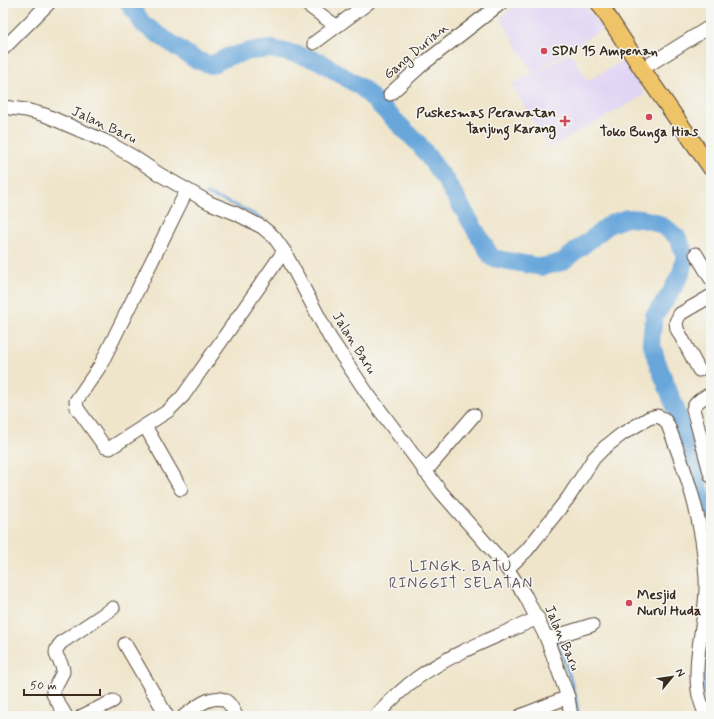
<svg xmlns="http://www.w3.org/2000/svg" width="714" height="719" font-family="Mynerve,sans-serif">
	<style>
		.built { fill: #e1d4f4 }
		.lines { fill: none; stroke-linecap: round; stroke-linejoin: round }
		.stream { stroke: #69a7db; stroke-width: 3 }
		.river { stroke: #69a7db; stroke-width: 18 }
		.minor-casing { stroke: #564638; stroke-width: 15 }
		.major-casing { stroke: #564638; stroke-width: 18 }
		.minor { stroke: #fff; stroke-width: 13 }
		.major { stroke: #efc469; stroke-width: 16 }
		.poi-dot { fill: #d1495b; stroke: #f6f6f2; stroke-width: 1.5 }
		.labels { text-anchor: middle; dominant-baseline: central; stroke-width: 3; stroke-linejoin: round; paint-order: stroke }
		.street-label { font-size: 14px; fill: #3b2a1e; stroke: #f6f6f2 }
		.poi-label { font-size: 14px; font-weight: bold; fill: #3b2a1e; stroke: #f6f6f2; text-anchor: start }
		.neighbourhood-label { font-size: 15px; letter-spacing: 1px; fill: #61525c; stroke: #f6f6f2 }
	</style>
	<rect width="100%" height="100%" fill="#f6f6f2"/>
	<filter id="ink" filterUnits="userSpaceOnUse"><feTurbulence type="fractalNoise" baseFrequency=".025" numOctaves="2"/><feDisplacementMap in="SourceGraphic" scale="8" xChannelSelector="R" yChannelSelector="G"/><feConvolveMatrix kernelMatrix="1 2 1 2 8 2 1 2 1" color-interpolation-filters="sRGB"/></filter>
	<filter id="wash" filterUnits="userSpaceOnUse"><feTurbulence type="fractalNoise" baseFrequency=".012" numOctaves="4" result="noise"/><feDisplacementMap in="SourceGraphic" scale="16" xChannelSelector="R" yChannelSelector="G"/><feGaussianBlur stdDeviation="0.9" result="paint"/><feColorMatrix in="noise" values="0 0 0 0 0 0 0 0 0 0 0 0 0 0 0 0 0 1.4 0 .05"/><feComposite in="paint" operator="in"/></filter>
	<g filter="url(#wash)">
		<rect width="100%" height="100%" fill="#efe5cb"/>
		<g class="built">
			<polygon points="519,3 584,3 602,29 533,73 500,17"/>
			<polygon points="571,53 587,81 625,60 645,95 549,148 512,85"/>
		</g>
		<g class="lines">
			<g class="stream">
				<path d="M207,194c19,8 40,14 56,27"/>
				<polyline points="279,233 291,248 297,262"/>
				<polyline points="543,617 552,633"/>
				<path d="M555,640c12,24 20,49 24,76"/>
			</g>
			<g class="river">
				<polyline points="129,3 143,24 194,59 211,65 227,57 250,51 271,49 299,55 319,61 362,88 419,144 446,181 492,258 541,267 562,262 610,224 627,218 642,219 655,222 667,229 678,238 685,255 681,273 670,294 654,316 651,341 657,362 676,409 707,512 711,535"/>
				<polyline points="710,602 706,677 711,694"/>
			</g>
		</g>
	</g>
	<g filter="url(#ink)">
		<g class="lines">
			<g class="minor-casing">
				<g id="minor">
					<polyline points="305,3 336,26"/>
					<polyline points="314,43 368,3"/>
					<polyline points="3,49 49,3"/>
					<polyline points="642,69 711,26"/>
					<polyline points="390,94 423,64 501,3"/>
					<polyline points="3,107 26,110 45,115 107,142 132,156 159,174 210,203 235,213 262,227 274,237 284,251 330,338 367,393 441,492 504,564 526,597 547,639 568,697 571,716"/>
					<polyline points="187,190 100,366 76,401 77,408 105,447 110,448 168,411 183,396 284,251"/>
					<polyline points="696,254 711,279"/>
					<polyline points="699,370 677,329 676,322 680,314 711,296"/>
					<path d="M711,394c-7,3 -16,8 -18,15l18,67"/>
					<polyline points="145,426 181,489"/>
					<polyline points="425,472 474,415"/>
					<path d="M507,569l20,-19 41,-52 26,-40 10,-10 18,-14 27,-16 8,-2 7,3 4,6c20,52 35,96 38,153 2,37 -13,75 -8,112 1,9 5,18 8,26"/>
					<polyline points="547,639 592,625"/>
					<polyline points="125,644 167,716"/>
					<path d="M66,716l-13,-22v-3l10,-19c0,-14 -15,-16 -1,-30l51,-34"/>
					<polyline points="82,716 113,701"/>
					<path d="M184,716c10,-7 28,-24 42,-15 4,3 8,10 10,15"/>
					<path d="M376,716c12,-13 26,-27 41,-38 35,-25 81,-42 121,-60"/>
					<polyline points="520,716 568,697"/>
				</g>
			</g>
			<g class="major-casing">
				<polyline id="major" points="599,3 642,69 711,168"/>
			</g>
			<use href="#minor" class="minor"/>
			<use href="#major" class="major"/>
		</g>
	</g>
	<g class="poi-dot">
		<circle cx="544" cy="51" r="4"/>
		<circle cx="649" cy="117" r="4"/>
		<path d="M563 115h4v4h4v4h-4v4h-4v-4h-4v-4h4z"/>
		<circle cx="629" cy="603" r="4"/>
	</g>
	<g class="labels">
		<g class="street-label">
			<text transform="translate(416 51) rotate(-40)">Gang Durian</text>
			<text transform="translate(104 125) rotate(25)">Jalan Baru</text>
			<text transform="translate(354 343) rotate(58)">Jalan Baru</text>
			<text transform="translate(562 638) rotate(67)">Jalan Baru</text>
		</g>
		<g class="poi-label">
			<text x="552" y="51">SDN 15 Ampenan</text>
			<text x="556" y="113" text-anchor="end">Puskesmas Perawatan<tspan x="556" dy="16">Tanjung Karang</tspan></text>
			<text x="649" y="132" text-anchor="middle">Toko Bunga Hias</text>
			<text x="637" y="595">Mesjid<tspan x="637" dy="16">Nurul Huda</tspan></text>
		</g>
		<g class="neighbourhood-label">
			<text x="461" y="567">LINGK. BATU<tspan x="461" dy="17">RINGGIT SELATAN</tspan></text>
		</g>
	</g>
	<rect width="714" height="719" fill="none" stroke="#f6f6f2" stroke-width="16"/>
	<g transform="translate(672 677) rotate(61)" stroke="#f6f6f2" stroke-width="3" paint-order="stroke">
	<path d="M0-3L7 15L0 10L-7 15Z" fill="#3b2a1e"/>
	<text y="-6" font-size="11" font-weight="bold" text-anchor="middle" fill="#3b2a1e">N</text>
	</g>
	<path d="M24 689v6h76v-6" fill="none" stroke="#3b2a1e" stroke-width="2"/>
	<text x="30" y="689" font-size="12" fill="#3b2a1e" stroke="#f6f6f2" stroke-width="3" paint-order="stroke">50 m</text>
</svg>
